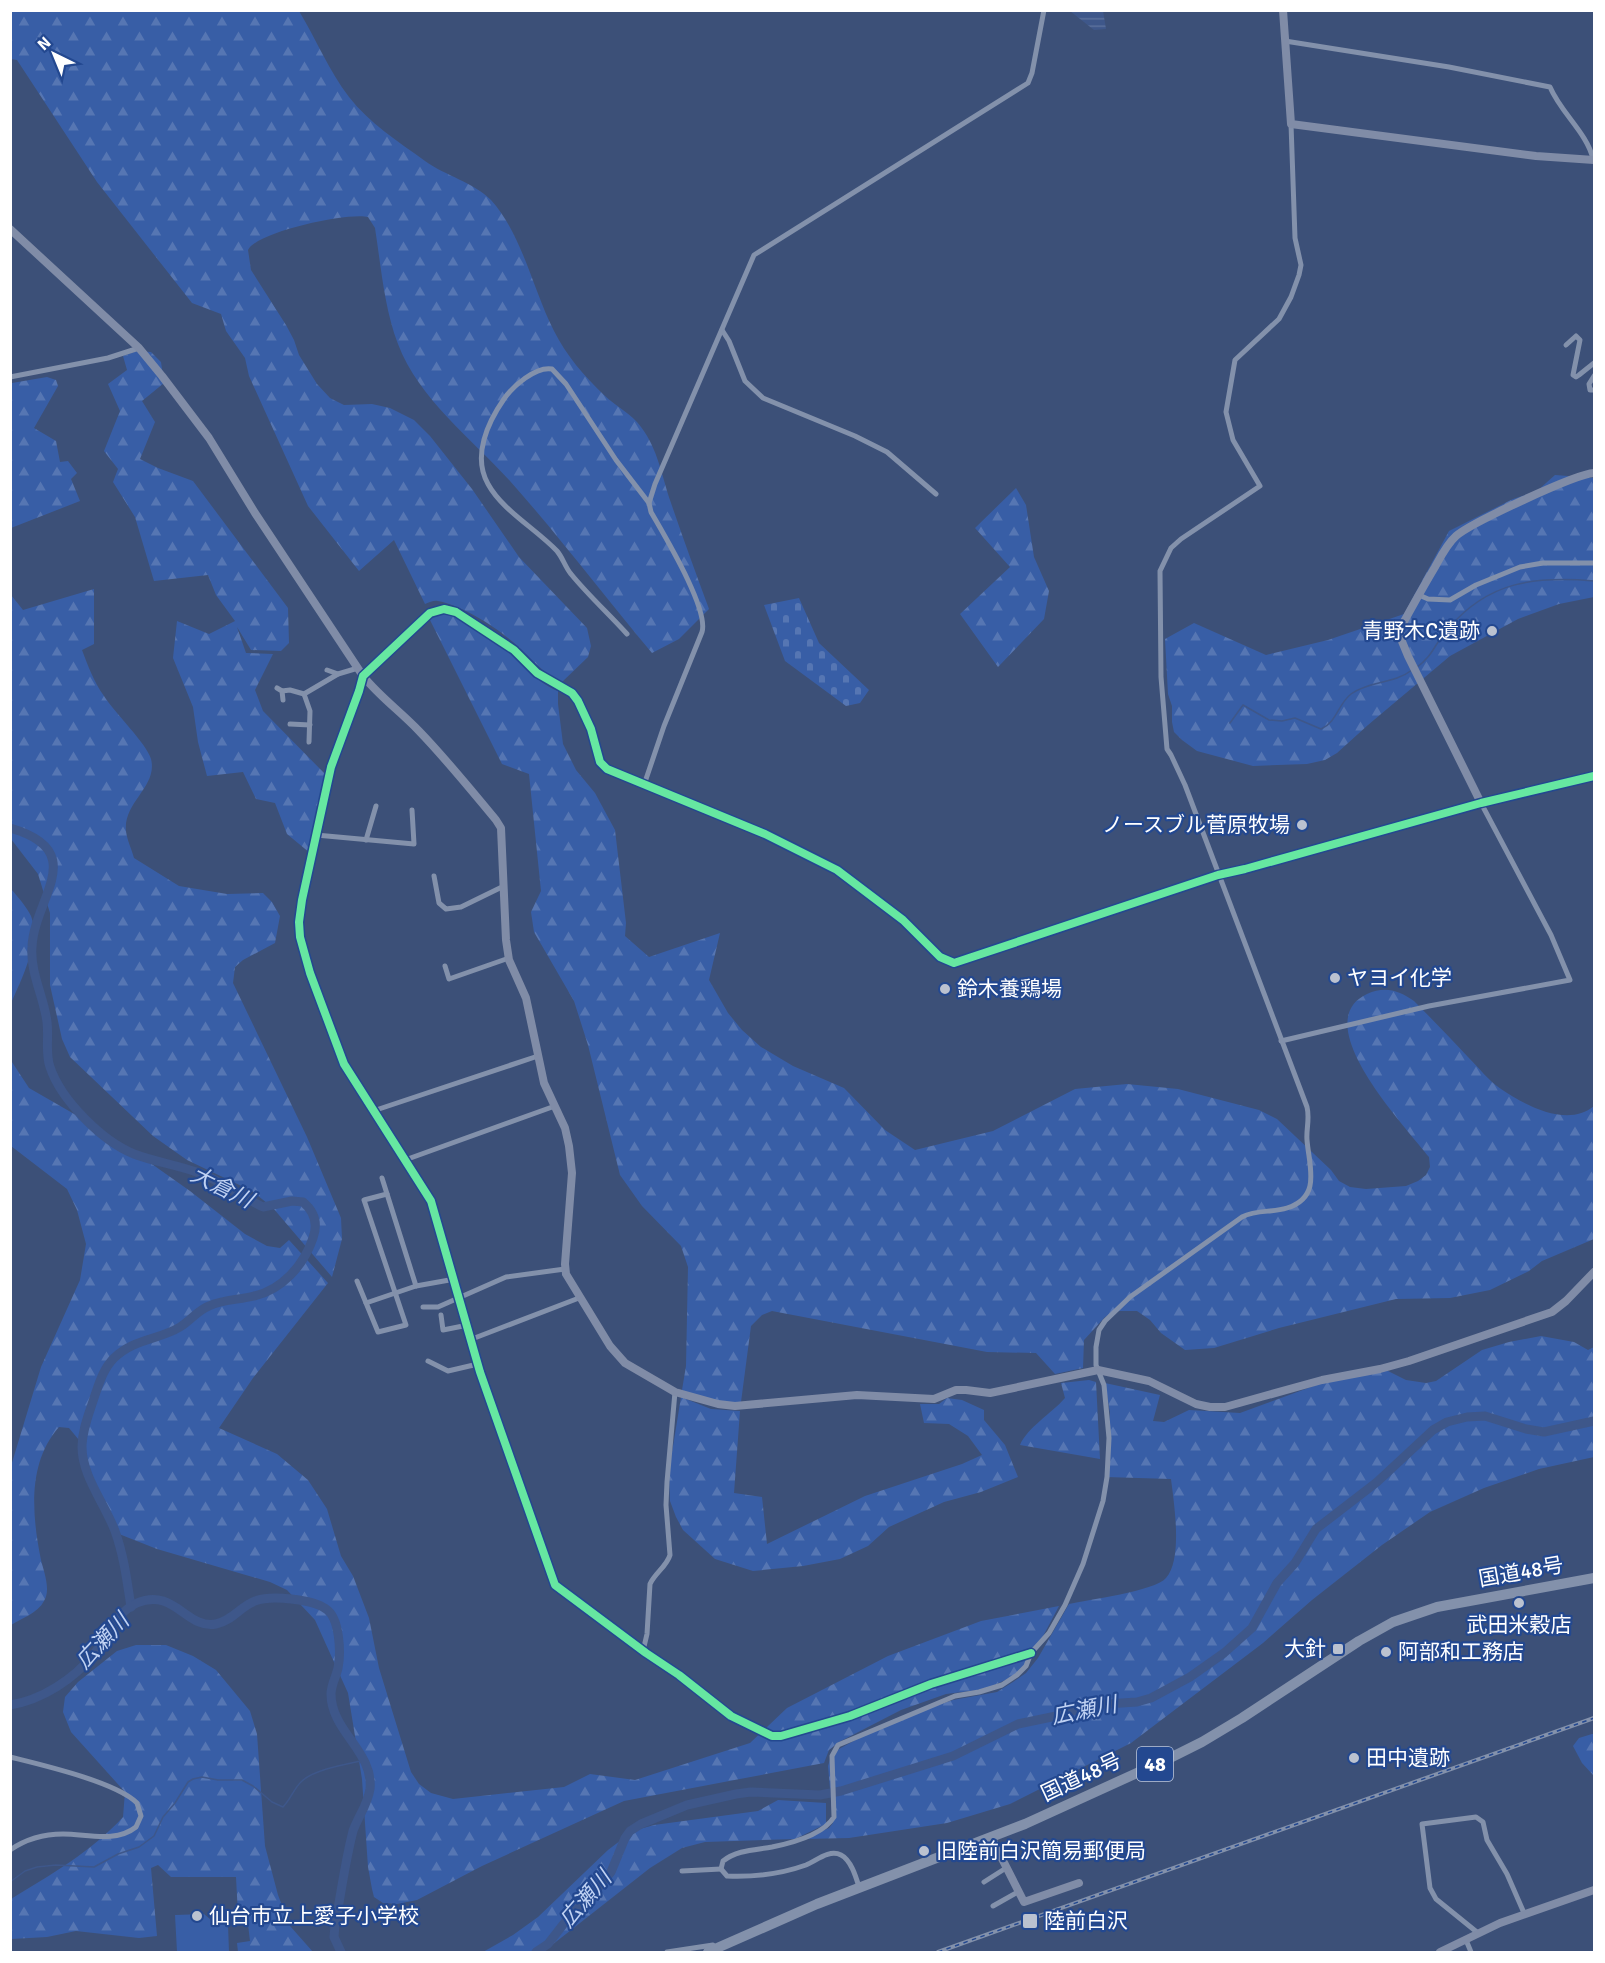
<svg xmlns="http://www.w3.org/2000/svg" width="1605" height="1963" font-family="Signika,'Noto Sans JP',sans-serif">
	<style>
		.grass { fill: #385ea6 }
		.forest { fill: url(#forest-firs) }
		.cemetery { fill: url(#cemetery-stones) }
		.water { fill: url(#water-rules) }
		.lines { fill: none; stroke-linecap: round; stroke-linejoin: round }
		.stream { stroke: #3e578a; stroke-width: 1.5 }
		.river { stroke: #3e578a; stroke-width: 9 }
		.street { stroke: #8391ab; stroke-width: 5 }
		.secondary { stroke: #808ca7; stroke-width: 8 }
		.highway { stroke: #8391ab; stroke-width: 10 }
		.rail-casing { stroke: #8391ab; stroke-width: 4 }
		.rail { stroke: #234890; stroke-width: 1.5; stroke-dasharray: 4.5; stroke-linecap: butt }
		.cycleway-casing { stroke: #234890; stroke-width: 11 }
		.cycleway { stroke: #66e7a1; stroke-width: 8 }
		.poi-dot { fill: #bbc2d0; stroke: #234890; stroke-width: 2 }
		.labels { text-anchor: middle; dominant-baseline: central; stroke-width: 4.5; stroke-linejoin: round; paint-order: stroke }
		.shield { fill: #234890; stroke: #bdc8de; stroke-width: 1.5 }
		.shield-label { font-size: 20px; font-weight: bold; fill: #fff }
		.poi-label { font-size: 21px; fill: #fff; stroke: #234890; text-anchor: start }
		.street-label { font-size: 21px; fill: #fff; stroke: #234890 }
		.water-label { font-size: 22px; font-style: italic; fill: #c0d2f3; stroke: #234890 }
	</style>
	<defs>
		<pattern id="forest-firs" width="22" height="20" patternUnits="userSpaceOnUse" patternTransform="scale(1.5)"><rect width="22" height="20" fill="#385ea6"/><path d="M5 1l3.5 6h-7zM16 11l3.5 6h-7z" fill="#5676b3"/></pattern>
		<pattern id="cemetery-stones" width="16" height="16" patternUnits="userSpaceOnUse" patternTransform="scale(1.5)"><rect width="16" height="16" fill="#385ea6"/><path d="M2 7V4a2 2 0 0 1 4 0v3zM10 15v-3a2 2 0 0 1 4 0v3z" fill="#5676b3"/></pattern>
		<pattern id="water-rules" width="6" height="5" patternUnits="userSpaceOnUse" patternTransform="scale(1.5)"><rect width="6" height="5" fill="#3e578a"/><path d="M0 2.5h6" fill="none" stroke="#5b709c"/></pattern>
	</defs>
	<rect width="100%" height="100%" fill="#3c5078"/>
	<polygon class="grass" points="204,1914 211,1920 219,1920 223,1924 228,1924 229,1952 177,1952 175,1915"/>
	<g class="forest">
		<path d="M10,11h289c17,28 30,60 50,86 20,26 50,45 76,64 21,15 48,21 66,39 31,34 42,90 63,131 12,24 30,45 50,64 11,11 28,19 37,32 17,22 21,50 30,76 12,35 25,71 38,106l-30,30 -27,14c-48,-57 -93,-117 -142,-172 -39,-43 -91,-82 -112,-137 -14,-37 -17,-78 -23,-116l-7,-11c-20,-5 -112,15 -120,33l3,20 35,55 8,15 5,15 18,29 13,14 14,7 28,-1 18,4 24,12 16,16 42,53 47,68 68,71 4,18 -3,11 -26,25c-25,-12 -33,-28 -54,-44 -15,-13 -50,-34 -70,-37 -4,-1 -8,1 -13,3l-31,-64 -35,31 -51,-65 -59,-130 -4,-18 -19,-27 -5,-17 -29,-11 -95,-121 -80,-122 -6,-1z"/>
		<polygon points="137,351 151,352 161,362 164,383 142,401 155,422 140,459 158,468 193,481 288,608 289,643 281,651 251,650 237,627 246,653 273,654 255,690 263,711 326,775 310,853 287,834 275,803 256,799 243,772 207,776 198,742 193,707 173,658 177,621 209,634 235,621 216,595 208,575 154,581 135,517 113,482 118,469 104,451 120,411 108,384 127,370 123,356"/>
		<polygon points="47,377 56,380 58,386 34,428 56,441 60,462 68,461 77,473 71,479 80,501 11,528 12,383"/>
		<polygon points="1555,475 1594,478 1594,597 1559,604 1518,619 1450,656 1368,725 1337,753 1325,760 1307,764 1253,766 1197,751 1182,740 1174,732 1172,722 1172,706 1168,694 1165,639 1194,623 1266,655 1328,640 1404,614 1449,531 1513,499 1537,491"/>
		<polygon points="1016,488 1026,505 1034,557 1049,591 1044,619 998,667 960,614 1010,567 975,528"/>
		<path d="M94,589v55l-12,6c6,16 12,32 22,46 10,16 43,48 47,63 7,28 -28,43 -25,72 1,9 6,19 8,27l45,28 48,8 36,-1 9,9 8,14 -5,27 -32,17 -8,7 -2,16 74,154 34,81 1,21 -10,38 -59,-69 -21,-17 -65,-31 -34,-24 -83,-79 -8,-18 -12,-54v-72l-12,-39 -27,-35v-244l12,15z"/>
		<path d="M444,611c24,8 45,23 64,39 16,15 29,33 50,41v13l5,40 13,26 19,23 20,37 11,93 -1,13 24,21 71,-24 -11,47 19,33 14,17 19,17 32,19 51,22 41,42 30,20 78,-19 82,-42 52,-5 51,5 81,21 18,9 54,51 8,11 11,6 16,2 40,-3 12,-5 8,-6 4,-8 -1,-10c-21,-28 -124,-134 -62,-163 18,-8 31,-4 47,7 18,18 36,37 54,56 11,11 21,24 33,32 25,17 67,39 93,17v133l-52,22 -13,10 -39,19 -40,8 -54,1 -117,29 -65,20 -29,2 -24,-17 -11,-13 -13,-9h-18l-14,6 -21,23 -1,28 -28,6 -19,-21 -49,-1 -215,-41 -10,4 -11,11 -10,76 -29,1 -30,-13 4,-24 2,-99 -7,-21 -39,-40 -22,-31 -32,-130 -14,-44 -40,-69 -3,-20 10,-21 -12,-117 -27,-10 -74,-148z"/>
		<path d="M11,889c7,8 15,17 20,27 10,24 -10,65 -20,87z"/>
		<path d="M10,1059l19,29 66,38 54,36 41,29 55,43 22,12 13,2 9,-8 39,43 -75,95 -34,50 58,26 31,26 19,29 14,47 12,20 16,42 10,50 32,104 8,12 12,9 22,6 111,-12 26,-13 45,6 115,-37 37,-35 101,-52 93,-35 78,-15 -27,51 -16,18 -30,14 -40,5 -45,16 -62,32 -10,8 -5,13 -200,38 -142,65 -65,34 -20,4 -14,-1 -9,-6 -2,-8 -4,-22 -6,-88 -14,-86 -33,-73 -28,-30 -17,-8 -113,-33 -43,-17 -17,-29 -18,-63 -10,-12 -10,-1c-32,36 -27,89 -18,133 3,12 10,30 3,41 -6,12 -22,17 -33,24v-159l30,-99 39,-87 6,-36 -9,-34 -10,-21 -56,-43z"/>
		<path d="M1541,1336l33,6 14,8 6,-3v110l-55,12 -55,19 -54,24 -48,33 -70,55 -49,43 -132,100 -121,61 -63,19 -98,15 -45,1 25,-11 4,-5 -5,-57 3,-10 8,-7 53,-29 61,-20 44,-8 16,-10 13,-9 12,-15 31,-54c18,-4 86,-13 97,-26 17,-19 8,-75 5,-99l-65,-2 4,-64 -5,-30 55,12 -7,26 11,1 25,-12 51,3 120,-44 28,2 18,9 20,3 10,-2 46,-31 27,-8z"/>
		<path d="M1089,1380l7,2 4,77 -80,-14c7,-17 32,-32 45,-47l-4,-15z"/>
		<polygon points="681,1397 711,1409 740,1411 734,1493 762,1497 767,1544 865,1496 962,1464 982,1455 968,1436 949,1424 924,1423 920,1404 939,1404 947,1398 962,1400 984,1410 984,1420 1005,1445 1018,1477 981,1492 944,1502 889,1527 868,1546 840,1559 803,1566 753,1571 715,1559 683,1530 676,1517 670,1501 669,1471"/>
		<path d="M136,1645h30l27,11 23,14 34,41 7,23 8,112 13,49 12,31 23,26h-75l-1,-9 13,-2 -3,-25 -9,-1 -2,-38h-65l-13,-12 -7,3 6,68 -18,2 -63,-7 -29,6 -36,2v-40c39,-24 80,-47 112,-82l2,-25 -54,-60 -8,-20 2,-15 13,-15 39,-31z"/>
		<polygon points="1592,1734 1594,1734 1594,1776 1582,1763 1573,1746 1579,1738"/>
		<polygon points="778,1800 826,1803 826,1824 795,1839 705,1842 682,1848 650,1868 543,1952 483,1952 513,1935 538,1917 608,1850 633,1831 654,1825 758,1811"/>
	</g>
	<polygon class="cemetery" points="799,598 819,643 869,690 860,703 846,706 785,661 764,605"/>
	<polygon class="water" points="1070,11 1103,11 1106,29 1094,30"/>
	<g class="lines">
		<g class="stream">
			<path d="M1416,668c18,-13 18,-24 32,-39 40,-48 87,-53 146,-48"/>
			<path d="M1230,723l13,-18 26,15 13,1 13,-3 26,11c16,-7 17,-25 30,-35 18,-13 43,-10 61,-24"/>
			<path d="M10,1882l15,-11 12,-4 19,-2 38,2 24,-13 21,-7 15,-11 9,-19 12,-14 13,-21 5,-3 9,-2 16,3h24l11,6 19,16 11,5c8,-8 11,-19 19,-26 13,-12 46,-17 63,-21"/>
		</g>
		<g class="river">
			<path d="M10,828c81,23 24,70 22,119 -2,26 12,50 15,75 2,15 -2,31 3,45 11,33 52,74 84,87 21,8 44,11 65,19 23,8 42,24 64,34l29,-6 11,1c12,10 15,22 10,36 -9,27 -31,52 -59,58 -15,4 -30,3 -45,10 -11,4 -19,15 -29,21 -21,13 -45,11 -66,31 -11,11 -15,26 -20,40 -5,16 -12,32 -12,49 0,29 23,57 33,84 9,25 12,50 16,76"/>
			<path d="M10,1705c32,-5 64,-26 84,-51 14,-18 21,-41 43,-51 37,-16 50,27 79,21 16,-3 25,-18 39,-23 16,-6 57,-2 71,8 14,9 15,44 12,59 -2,9 -7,17 -7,26 0,37 43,58 39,95 -2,15 -12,28 -17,42 -8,31 -12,63 -18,94l-1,12 7,15"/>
			<polyline points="536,1952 548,1944 569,1917 598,1888 611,1872 625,1838 630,1831 641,1824 687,1805 736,1794 751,1792 820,1795 841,1791 953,1756 1018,1724 1061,1715 1091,1705 1137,1702 1151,1698 1190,1677 1224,1653 1252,1628 1277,1583 1295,1563 1316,1529 1377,1482 1433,1430 1447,1422 1467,1417 1485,1416 1526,1429 1544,1432 1594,1421"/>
		</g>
		<g class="street">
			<path d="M1285,41l164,26 101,20c11,26 37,46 43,72"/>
			<polyline points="722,330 729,341 745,381 763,398 855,436 887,452 936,494"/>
			<polyline points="1566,345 1576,336 1580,340 1573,375 1576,377 1579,375 1594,363"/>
			<polyline points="1594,376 1589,384 1590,390 1594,390"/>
			<polyline points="10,377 108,358 139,348"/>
			<polyline points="649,503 655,484 754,255 1028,83 1032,73 1044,10"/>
			<polyline points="1419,595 1428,599 1450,600 1476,585 1520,567 1543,563 1594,563"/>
			<path d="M627,634c-18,-20 -39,-39 -56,-60 -6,-7 -8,-16 -14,-23 -21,-22 -55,-41 -69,-67 -16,-28 0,-62 16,-85 9,-13 32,-33 48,-30l14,15 50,76 33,43 2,9c13,23 58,97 51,120l-38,94 -20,59"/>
			<polyline points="327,670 338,674"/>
			<polyline points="363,676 359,691 331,767 302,900 299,922 300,937 310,973 344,1064 431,1201 480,1372 555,1585 646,1653 679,1675 731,1716 772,1736 781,1736 850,1716 931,1684 1031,1653"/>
			<polyline points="277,688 282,691 283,700"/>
			<polyline points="282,691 290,690 304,694 338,674 358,668"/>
			<polyline points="304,694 310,711 309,742"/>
			<polyline points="290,724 310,725"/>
			<polyline points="316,835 414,844 412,810"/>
			<polyline points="366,840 376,806"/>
			<polyline points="434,876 439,903 446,909 461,907 504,886"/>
			<polyline points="445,966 449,979 509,958"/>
			<polyline points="1281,1041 1429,1006 1570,980 1551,935 1481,803 1594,776"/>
			<polyline points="373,1111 538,1056"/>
			<polyline points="405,1160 555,1106"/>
			<polyline points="382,1178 416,1286"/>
			<polyline points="357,1281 378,1332 406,1325 364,1200 387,1194"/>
			<polyline points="366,1303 416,1286 455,1279"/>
			<polyline points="423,1307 438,1307 506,1277 565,1269"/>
			<polyline points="441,1315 443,1330 468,1325"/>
			<polyline points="472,1339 579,1298"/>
			<polyline points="428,1361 448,1371 478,1364"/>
			<path d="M643,1651l4,-17 3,-50c5,-11 17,-18 20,-29l-4,-50 1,-23 8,-90"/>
			<path d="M10,1757c32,8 106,25 127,46l4,13 -5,11c-20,16 -49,7 -73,7 -19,0 -37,5 -53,16"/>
			<path d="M721,1869l2,-8c14,-11 32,-11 49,-14 20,-4 51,-12 62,-30l-2,-61 6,-11 117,-49 24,-4 23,-7 15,-10 9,-9 5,-13 18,-20 16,-28 18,-41 20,-63 4,-24 2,-39 -5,-53 -8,-20v-18l3,-17 6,-9 25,-24 112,-80c15,-8 30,-4 45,-9 35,-11 22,-42 20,-68 -1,-11 3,-21 0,-33l-122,-322 -14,-30 -4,-6 -6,-72 -1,-106 11,-23 10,-9 79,-53 -27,-46 -7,-28 9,-52 44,-41 12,-22 8,-22 2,-10 -6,-27 -4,-114"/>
			<path d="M721,1869l6,7c25,1 54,-2 79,-11 10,-4 23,-16 35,-10 10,5 15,22 18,32"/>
			<polyline points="682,1871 721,1869"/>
			<polyline points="984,1882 1006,1868"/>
			<polyline points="993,1906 1018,1892"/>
			<polyline points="1478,1933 1436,1899 1430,1888 1422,1824 1476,1817 1483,1822 1487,1840 1507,1874 1524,1913"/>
			<polyline points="1466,1940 1471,1952"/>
			<polyline points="667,1952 713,1945 715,1950"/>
		</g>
		<g class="secondary">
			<polyline points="1283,10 1291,124 1536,156 1594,160"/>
			<path d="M10,229l129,119 23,28 47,62 46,75 108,163c17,21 38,36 56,55 28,29 52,59 77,89l5,8 5,112 3,20 17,38 18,85 21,45 4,18 3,27 -7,91 1,10 44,72 15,17 50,29 43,12 17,2 122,-11 77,4 22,-9h10l24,3 108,-23 51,11 47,23 14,3h15l97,-27 58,-11 29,-8 143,-49 14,-11 28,-29"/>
			<path d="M363,676l67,-63 14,-4 12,3 58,38 23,23 35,20 6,8 13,28 9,33 7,7 158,65 72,36 66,50 37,37 14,6 264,-88 27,-6 236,-66 -73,-147 -7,-17v-12c11,-20 22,-40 34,-60 6,-11 12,-23 21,-31 15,-13 119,-62 138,-63"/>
			<polyline points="991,1837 1024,1902 1079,1883"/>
			<polyline points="1440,1952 1500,1923 1594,1890"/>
		</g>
		<polyline class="highway" points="708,1952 817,1904 1025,1824 1172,1757 1202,1742 1242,1718 1359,1641 1393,1622 1437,1607 1594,1578"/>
		<g class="rail-casing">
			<polyline id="rail" points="938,1952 1594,1718"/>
		</g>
		<use href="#rail" class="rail"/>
		<g class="cycleway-casing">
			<polyline id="cycleway" points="1031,1653 931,1684 850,1716 781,1736 772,1736 731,1716 679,1675 646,1653 555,1585 480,1372 431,1201 344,1064 310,973 300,937 299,922 302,900 331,767 359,691 363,676 430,613 444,609 456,612 514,650 537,673 572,693 578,701 591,729 600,762 607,769 765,834 837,870 903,920 940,957 954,963 1218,875 1245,869 1481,803 1594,776"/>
		</g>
		<use href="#cycleway" class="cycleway"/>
	</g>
	<g class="poi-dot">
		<circle cx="1492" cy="631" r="6"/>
		<circle cx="1302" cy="825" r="6"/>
		<circle cx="1335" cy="978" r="6"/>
		<circle cx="945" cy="989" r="6"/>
		<circle cx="1519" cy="1603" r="6"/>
		<rect x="1332" y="1643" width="12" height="12" rx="3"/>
		<circle cx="1386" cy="1652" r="6"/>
		<circle cx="1354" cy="1758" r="6"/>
		<circle cx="924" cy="1851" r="6"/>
		<circle cx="197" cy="1916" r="6"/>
		<rect x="1022" y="1913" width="16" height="16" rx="3"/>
	</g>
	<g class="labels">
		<rect class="shield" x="1137" y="1747" width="36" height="34" rx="4.5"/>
		<g class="shield-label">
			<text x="1155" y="1764">48</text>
		</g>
		<g class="poi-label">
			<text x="1480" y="631" text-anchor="end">青野木C遺跡</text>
			<text x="1290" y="825" text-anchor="end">ノースブル菅原牧場</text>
			<text x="1347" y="978">ヤヨイ化学</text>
			<text x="957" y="989">鈴木養鶏場</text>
			<text x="1519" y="1625" text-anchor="middle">武田米穀店</text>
			<text x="1326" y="1649" text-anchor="end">大針</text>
			<text x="1398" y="1652">阿部和工務店</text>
			<text x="1366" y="1758">田中遺跡</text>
			<text x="936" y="1851">旧陸前白沢簡易郵便局</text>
			<text x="209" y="1916">仙台市立上愛子小学校</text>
			<text x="1044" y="1921">陸前白沢</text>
		</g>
		<g class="street-label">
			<text transform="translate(1521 1572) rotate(-10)">国道48号</text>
			<text transform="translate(1081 1777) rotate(-25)">国道48号</text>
		</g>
		<g class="water-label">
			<text transform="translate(222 1187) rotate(26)">大倉川</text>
			<text transform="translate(102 1641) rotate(-47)">広瀬川</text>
			<text transform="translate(1084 1710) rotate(-11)">広瀬川</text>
			<text transform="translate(585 1899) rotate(-49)">広瀬川</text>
		</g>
	</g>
	<rect width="1605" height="1963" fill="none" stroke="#ffffff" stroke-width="24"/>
	<g transform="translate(54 54) rotate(317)" stroke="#234890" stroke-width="4.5" paint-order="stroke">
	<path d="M0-4.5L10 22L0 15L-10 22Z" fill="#ffffff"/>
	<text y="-9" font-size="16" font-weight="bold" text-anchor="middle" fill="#ffffff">N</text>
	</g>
</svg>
